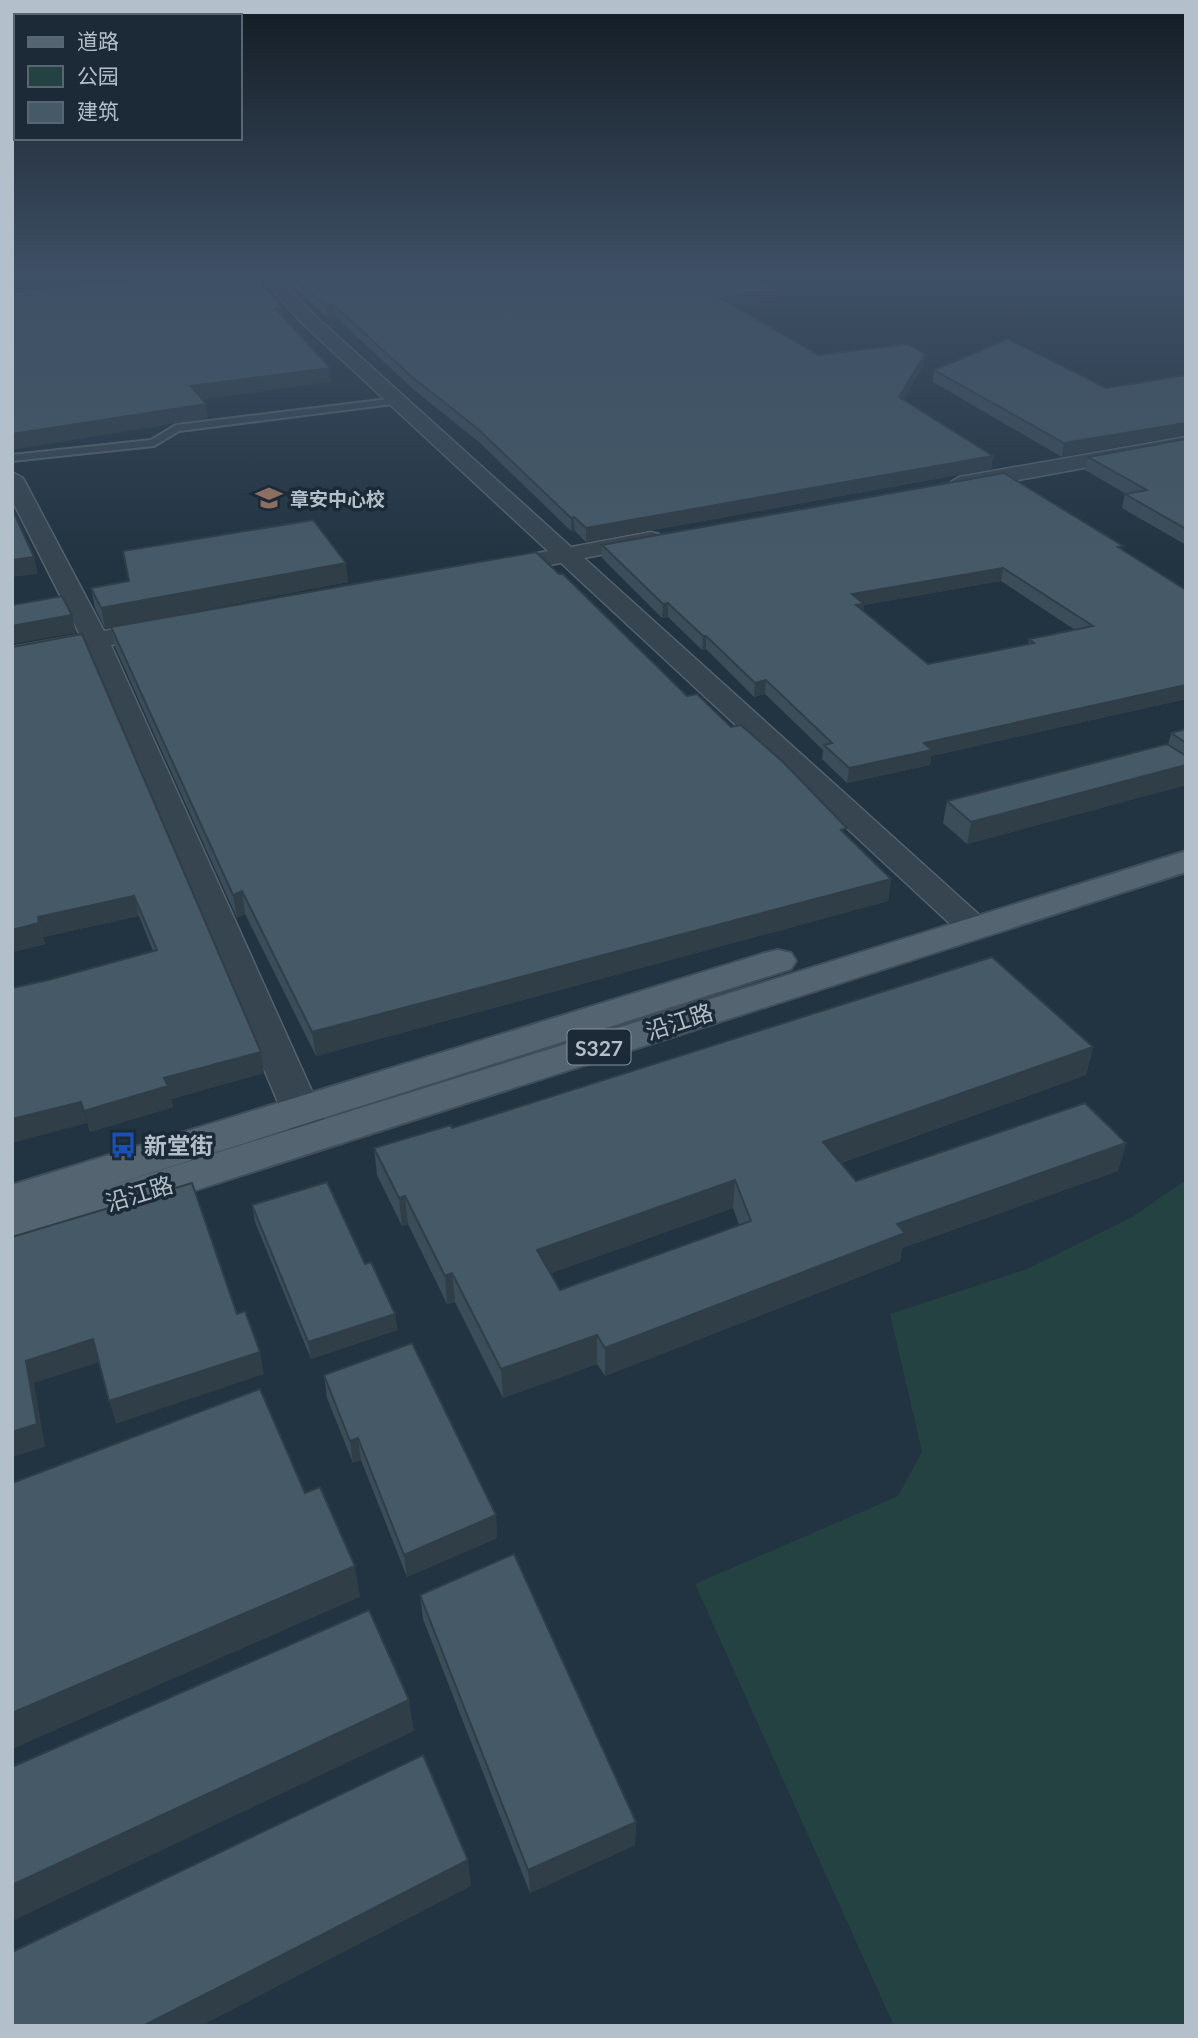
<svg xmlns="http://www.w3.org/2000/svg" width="1198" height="2038" font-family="Lato,'Noto Sans SC',sans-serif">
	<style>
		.green { fill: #244241 }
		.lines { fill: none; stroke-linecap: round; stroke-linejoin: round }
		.service-casing { stroke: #54626e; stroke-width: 4 }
		.minor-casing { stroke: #54626e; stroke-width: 3 }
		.primary-casing { stroke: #404e5a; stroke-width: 4 }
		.service { fill: #364550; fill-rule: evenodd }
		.minor { fill: #364550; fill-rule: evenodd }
		.primary { fill: #546471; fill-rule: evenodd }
		.wall { fill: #3b4d59; fill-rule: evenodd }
		.shaded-wall { fill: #303e48 }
		.building { fill: #455967; stroke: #303e48; stroke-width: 2; fill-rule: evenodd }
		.labels { text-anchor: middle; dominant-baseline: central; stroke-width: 7; stroke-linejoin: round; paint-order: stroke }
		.far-poi-label { font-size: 19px; font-weight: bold; fill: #b3bfcb; stroke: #1b2a36; text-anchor: start }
		.shield { fill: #1b2a36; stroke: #85929e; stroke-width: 2 }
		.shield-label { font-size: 21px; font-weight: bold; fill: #b3bfcb }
		.street-label { font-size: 23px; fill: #b3bfcb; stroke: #1b2a36 }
		.poi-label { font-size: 23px; font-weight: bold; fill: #b3bfcb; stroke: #1b2a36; text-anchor: start }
	</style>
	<rect width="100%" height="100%" fill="#223341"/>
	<polygon class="green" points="1186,1180 1186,2026 894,2026 695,1584 898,1496 922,1452 890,1314 1027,1269 1132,1217"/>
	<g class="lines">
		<g class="service-casing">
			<polygon id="service" points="397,398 402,401 401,403 179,431 154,446 12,461 12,455 151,440 176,425"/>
		</g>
		<g class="minor-casing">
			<g id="minor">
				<polygon points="260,275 277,275 313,314 571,547 651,532 659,534 663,539 659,544 584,558 985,920 990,927 985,934 973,937 961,934 561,563 494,575 485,573 482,568 485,563 548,551 301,322"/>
				<polygon points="1186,437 1186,449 959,491 948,484 959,477"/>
				<polygon points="12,472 23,478 104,631 162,620 171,623 175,628 171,633 111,645 333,1138 327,1148 313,1152 299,1148 293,1138 87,649 12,663 12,647 80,635 12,500"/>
			</g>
		</g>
		<g class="primary-casing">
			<polygon id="primary" points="1186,851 1186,872 12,1249 12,1185 765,953 778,950 791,953 796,961 791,969 94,1191"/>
		</g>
		<use href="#service" class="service"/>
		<use href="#minor" class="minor"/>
		<use href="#primary" class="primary"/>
	</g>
	<g class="wall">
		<polygon points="283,275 749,275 775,290 774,301 735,307 819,355 925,354 923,366 903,399 993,456 991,469 586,542 575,531 571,531 479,442 413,389 335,316 327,317 283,278"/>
		<polygon points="934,370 1106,388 1062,457 933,382"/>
		<polygon points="1186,439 1186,545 1122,508 1125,494 1126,494 1085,470 1088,457"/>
		<path d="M602,545l520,4 64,41v109l-255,57 -1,9 -83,18 -25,-24 1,-9 -58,-56 -11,3 -48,-48 -4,1 -34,-33 -6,1 -60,-60zM1001,581l74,49 -46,9 -1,5 -100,20 -65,-53 1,-6z"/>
		<polygon points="348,582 105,628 95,608 91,588"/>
		<polygon points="111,627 687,696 846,835 891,879 888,901 316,1056 245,914 237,918 115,647"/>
		<polygon points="12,647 261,1052 264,1073 171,1099 173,1107 90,1132 48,980 153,951 139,916 43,937 45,944 12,952"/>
		<polygon points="1186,729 1186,785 967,844 943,823 947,801 1168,745 1171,733"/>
		<path d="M1093,1047l-7,28 -245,88 15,18 270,-38 -8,28 -216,77 -2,13 -295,115 -8,-12 -94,34 -48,-96 -8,2 -39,-80 -6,2 -25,-51 -3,-27 78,-20zM733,1208l6,17 -179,65 -9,-17z"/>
		<polygon points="252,1205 395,1314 397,1330 311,1359 255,1222"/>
		<polygon points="324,1375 496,1515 497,1538 407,1577 361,1460 353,1463 327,1398"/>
		<polygon points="420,1595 636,1822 635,1845 530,1893 423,1619"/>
	</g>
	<g class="shaded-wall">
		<polygon points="775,290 774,301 719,309 720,298"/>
		<polygon points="334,305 335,316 327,317 326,306"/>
		<polygon points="283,308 284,322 276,309"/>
		<polygon points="925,354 923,366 898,409 899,397"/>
		<polygon points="330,368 331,382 193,401 191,386"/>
		<polygon points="206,404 208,418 12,450 12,434"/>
		<polygon points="1186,423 1186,435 1062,457 1064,443"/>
		<polygon points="993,456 991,469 586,542 586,528"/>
		<polygon points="574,517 575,531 571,531 571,518"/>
		<polygon points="34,557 38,574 12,577 12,560"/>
		<polygon points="346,563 348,582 105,628 101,608"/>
		<polygon points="1003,568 1001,581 864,605 863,617 852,594"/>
		<polygon points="668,603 668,617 662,618 663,604"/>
		<polygon points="72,615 76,633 12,644 12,626"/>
		<polygon points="703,636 706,636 706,649 702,650"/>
		<polygon points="766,680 765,694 754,697 755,683"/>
		<polygon points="1186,685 1186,699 931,756 930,765 847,783 849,768 924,743"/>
		<polygon points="1186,765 1186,785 967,844 971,822"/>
		<polygon points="891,879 888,901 316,1056 312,1032"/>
		<polygon points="242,891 245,914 237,918 233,895"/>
		<polygon points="134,896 139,916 43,937 38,917"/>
		<polygon points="39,923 45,944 12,952 12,930"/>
		<polygon points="1093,1047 1086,1075 820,1170 823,1142"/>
		<polygon points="261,1052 264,1073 171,1099 173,1107 90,1132 84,1111 164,1078"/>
		<polygon points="81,1102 87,1123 12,1143 12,1119"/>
		<polygon points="1126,1143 1118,1171 902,1248 900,1261 605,1376 605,1348 897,1224"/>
		<polygon points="735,1180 733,1208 538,1278 537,1250"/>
		<polygon points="405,1196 408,1224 402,1226 399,1198"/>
		<polygon points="452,1273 455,1302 447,1304 445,1276"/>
		<polygon points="395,1314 397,1330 311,1359 308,1342"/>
		<polygon points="597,1335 597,1364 503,1398 501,1369"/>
		<polygon points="93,1339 100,1362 34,1383 45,1447 12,1457 12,1432 26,1361"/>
		<polygon points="260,1352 264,1374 116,1424 109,1401"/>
		<polygon points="358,1438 361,1460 353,1463 350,1441"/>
		<polygon points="496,1515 497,1538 407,1577 404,1555"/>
		<polygon points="355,1566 360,1597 12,1749 12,1713"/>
		<polygon points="409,1700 414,1731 12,1921 12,1885"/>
		<polygon points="636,1822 635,1845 530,1893 528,1870"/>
		<polygon points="468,1860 471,1886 201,2026 143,2026"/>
	</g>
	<g class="building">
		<polygon points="198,275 253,275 283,308 276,309 330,368 191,386 206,404 12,434 12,291"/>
		<polygon points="291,275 749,275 775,290 720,298 819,355 907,344 925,354 899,397 993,456 586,528 574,517 571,518 478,429 412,377 334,305 326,306"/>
		<polygon points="1008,339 1106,388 1186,375 1186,423 1064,443 934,370"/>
		<polygon points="1186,439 1186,529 1125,494 1147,490 1088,457"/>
		<path d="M1004,473l119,73 -5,1 68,43v95l-262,58 8,7 -83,18 -25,-23 8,-2 -66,-63 -11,3 -49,-47h-3l-35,-33 -5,1 -61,-59zM1003,568l90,58 -64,13 5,4 -106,21 -72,-59 8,-1 -12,-10z"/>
		<polygon points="12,509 34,557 12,560"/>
		<polygon points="313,520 346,563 101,608 91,588 129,581 123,551"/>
		<polygon points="536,552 559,574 563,574 687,696 697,694 731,727 741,725 783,762 847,828 841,830 891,879 312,1032 242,891 233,895 111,627"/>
		<polygon points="62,596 72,615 12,626 12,605"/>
		<polygon points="82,634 261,1052 164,1078 168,1086 84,1111 81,1102 12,1119 12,988 48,980 157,950 134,896 38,917 39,923 12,930 12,647"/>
		<polygon points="1186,729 1186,743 1171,733"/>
		<polygon points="1167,744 1186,756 1186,765 971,822 947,801"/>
		<path d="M992,957l101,90 -270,95 33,39 229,-78 41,40 -229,81 8,9 -300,115 -8,-13 -96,34 -49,-96 -7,3 -40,-80 -6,2 -25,-50 77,-23 1,3zM735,1180l16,41 -191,69 -23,-40z"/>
		<polygon points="327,1182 365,1264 371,1262 395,1314 308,1342 252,1205"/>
		<polygon points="192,1183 237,1314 245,1311 260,1352 109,1401 93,1339 26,1361 37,1424 12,1432 12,1237"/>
		<polygon points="412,1343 496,1515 404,1555 358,1438 350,1441 324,1375"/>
		<polygon points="260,1389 305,1493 320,1487 355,1566 12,1713 12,1483"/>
		<polygon points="514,1554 636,1822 528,1870 420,1595"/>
		<polygon points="369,1610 409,1700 12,1885 12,1767"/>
		<polygon points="423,1755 468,1860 143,2026 12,2026 12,1952"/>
	</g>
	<linearGradient id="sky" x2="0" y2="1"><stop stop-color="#131c24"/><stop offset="0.49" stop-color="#3e5065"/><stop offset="1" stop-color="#3e5065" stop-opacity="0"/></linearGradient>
	<rect width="1198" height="560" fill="url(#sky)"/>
	<defs>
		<g id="school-bare" transform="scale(2.1)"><path d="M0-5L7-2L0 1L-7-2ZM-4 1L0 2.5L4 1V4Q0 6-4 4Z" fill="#8d6e63" stroke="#1b2a36" stroke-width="2.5" paint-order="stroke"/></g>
		<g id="bus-bare" transform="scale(2.1)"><path d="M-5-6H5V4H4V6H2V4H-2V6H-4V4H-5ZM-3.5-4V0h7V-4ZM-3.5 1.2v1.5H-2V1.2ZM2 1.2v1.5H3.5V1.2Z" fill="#1a4fb4" stroke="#1b2a36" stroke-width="2.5" paint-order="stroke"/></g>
	</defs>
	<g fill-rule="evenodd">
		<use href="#school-bare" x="269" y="498"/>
		<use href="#bus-bare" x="123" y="1145"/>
	</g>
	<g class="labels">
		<g class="far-poi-label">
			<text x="290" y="498">章安中心校</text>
		</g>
		<rect class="shield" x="567.5" y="1029.5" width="63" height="35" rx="5"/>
		<g class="shield-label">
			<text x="599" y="1047">S327</text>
		</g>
		<g class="street-label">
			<text transform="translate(679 1021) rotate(-18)">沿江路</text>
			<text transform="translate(139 1193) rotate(-17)">沿江路</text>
		</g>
		<g class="poi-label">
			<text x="144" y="1145">新堂街</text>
		</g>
	</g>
	<rect width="1198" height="2038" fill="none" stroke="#b3bfcb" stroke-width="28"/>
	<rect x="14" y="14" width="228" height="126" fill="#1b2a36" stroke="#586672" stroke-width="2"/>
	<rect x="28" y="37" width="35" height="10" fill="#546471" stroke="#586672" stroke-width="2"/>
	<text x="77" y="49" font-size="21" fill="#b3bfcb">道路</text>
	<rect x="28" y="66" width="35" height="21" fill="#244241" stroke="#586672" stroke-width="2"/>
	<text x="77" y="84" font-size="21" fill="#b3bfcb">公园</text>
	<rect x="28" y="102" width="35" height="21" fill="#455967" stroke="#586672" stroke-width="2"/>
	<text x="77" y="119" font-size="21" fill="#b3bfcb">建筑</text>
</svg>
